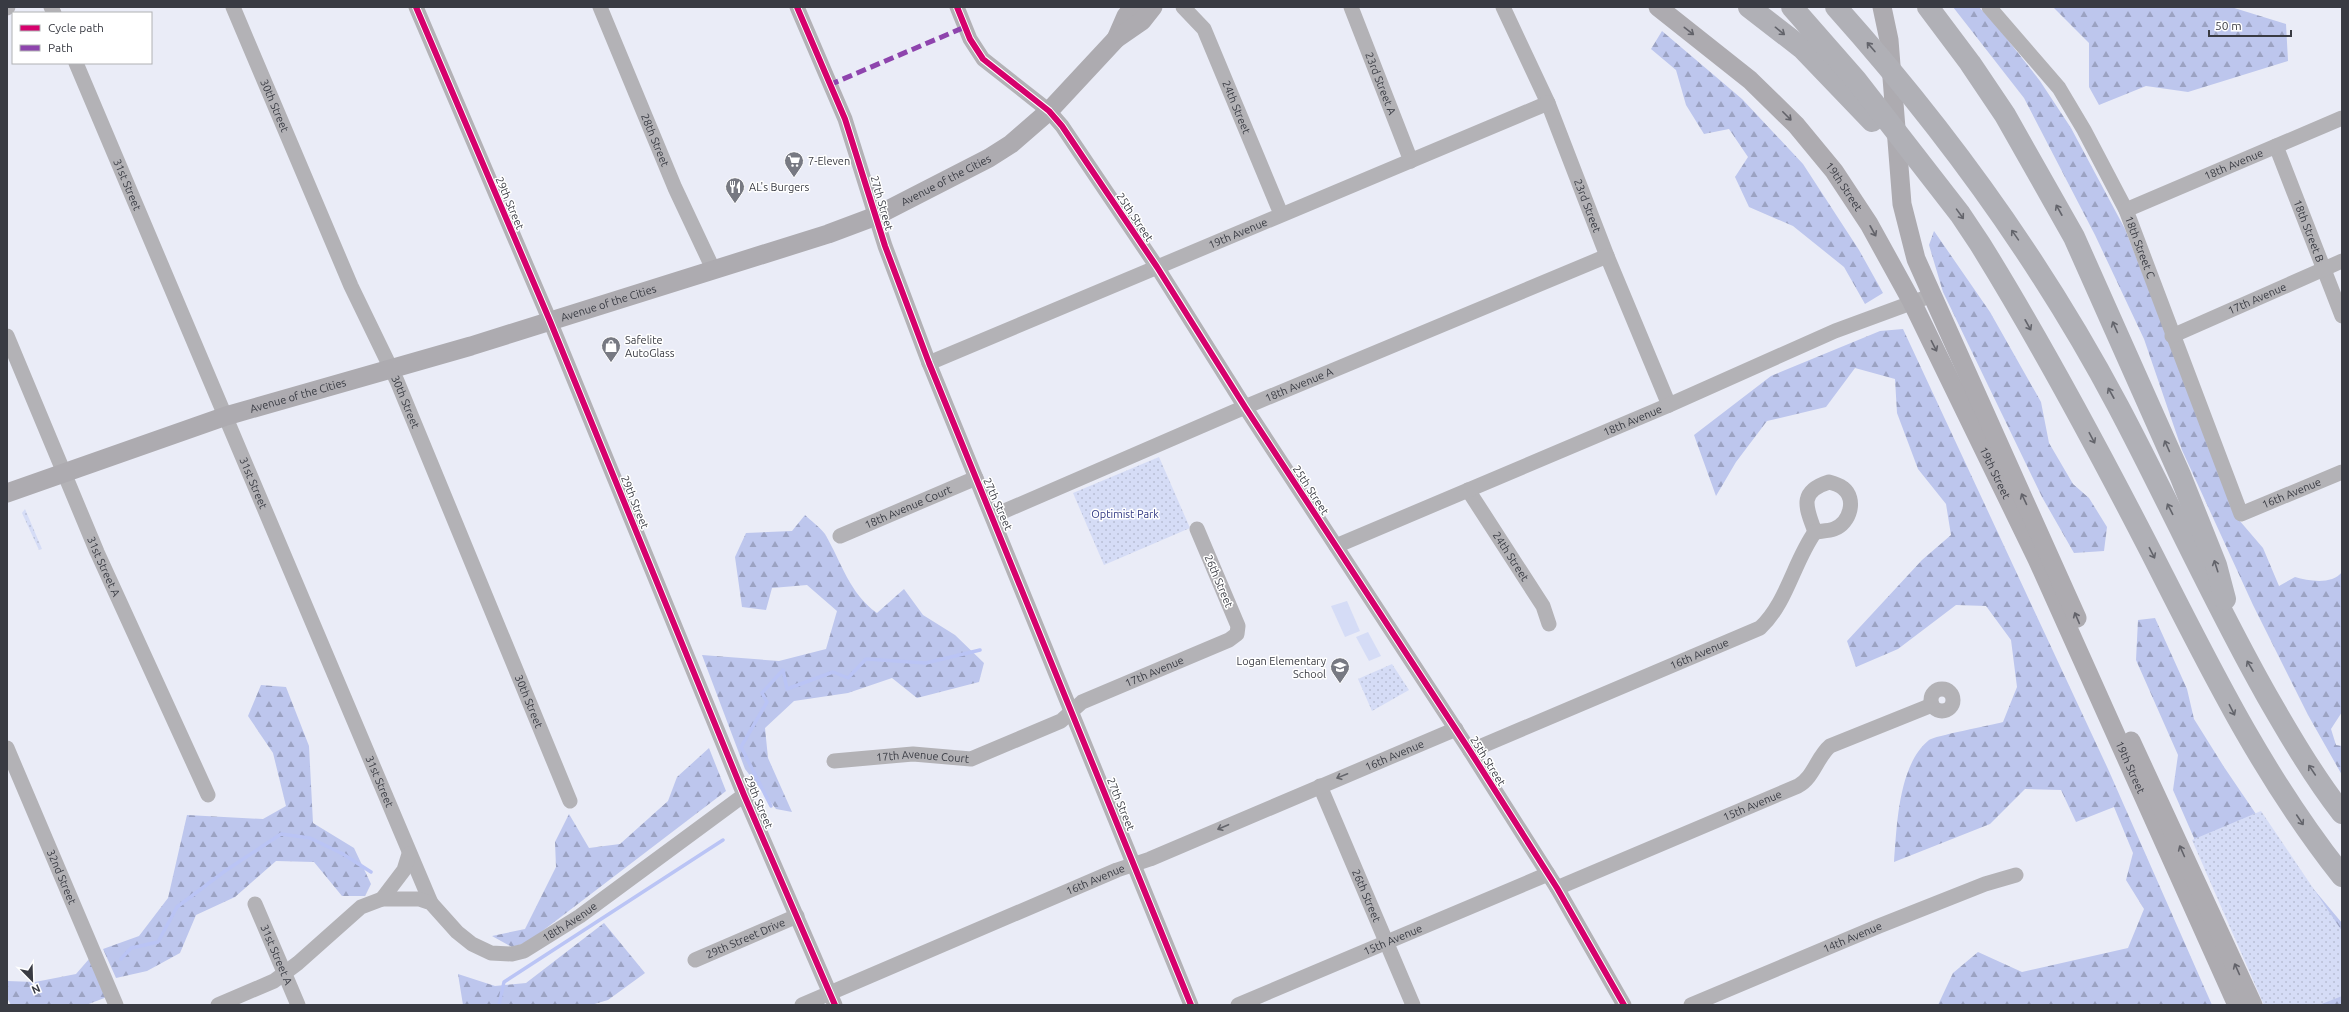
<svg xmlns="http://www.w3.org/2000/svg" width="2349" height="1012" font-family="Ubuntu,sans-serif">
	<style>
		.forest { fill: url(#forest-firs) }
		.park { fill: url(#park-dots) }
		.pitch { fill: #d5dcf6 }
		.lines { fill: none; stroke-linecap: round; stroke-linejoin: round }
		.stream { stroke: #bac4f5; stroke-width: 3.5 }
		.minor { stroke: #b3b2b6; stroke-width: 15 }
		.major { stroke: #adabb0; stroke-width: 19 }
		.highway { stroke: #b0b0b6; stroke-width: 22 }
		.quiet { stroke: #8e44ad; stroke-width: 5; stroke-dasharray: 10 5; stroke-linecap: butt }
		.cycleway-casing { stroke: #fff; stroke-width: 8 }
		.cycleway { stroke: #d6006c; stroke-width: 6 }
		.oneway { stroke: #626269 }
		.oneway2 { stroke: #63646b }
		.oneway3 { stroke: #64656b }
		.labels { text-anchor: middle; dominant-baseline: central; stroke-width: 3; stroke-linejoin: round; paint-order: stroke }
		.street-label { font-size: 11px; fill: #393b43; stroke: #fff }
		.poi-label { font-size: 11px; fill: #393b43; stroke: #fff; text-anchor: start }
		.park-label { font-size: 11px; fill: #303882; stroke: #fff }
	</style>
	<defs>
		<pattern id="forest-firs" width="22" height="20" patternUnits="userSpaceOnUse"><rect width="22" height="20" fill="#bdc6ed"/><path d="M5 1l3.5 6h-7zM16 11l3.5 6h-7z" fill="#9ba2c2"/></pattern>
		<pattern id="park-dots" width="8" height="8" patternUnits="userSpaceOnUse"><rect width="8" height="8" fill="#d5dcf6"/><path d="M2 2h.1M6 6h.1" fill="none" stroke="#b8bed4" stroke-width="1.8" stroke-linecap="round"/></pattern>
	</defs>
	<rect width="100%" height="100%" fill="#eaecf7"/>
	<g class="forest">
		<path d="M1953,7h26l17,18 44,56 31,47 54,101 114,291 24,28 16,38 16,-9c14,4 37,8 47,-5v140l-11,17 5,16 6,1v29l-34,-60 -55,-110 -71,-155 -38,-111 -49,-104 -71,-137z"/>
		<polygon points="2053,7 2231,7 2286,24 2288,61 2188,92 2146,86 2099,105 2089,87 2089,43"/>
		<polygon points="1662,31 1742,99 1803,164 1859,250 1883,293 1865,304 1844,267 1793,226 1749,207 1735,177 1748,157 1729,129 1704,134 1686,105 1676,70 1651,49"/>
		<polygon points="1934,231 1990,312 2041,402 2049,443 2073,484 2089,498 2107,527 2104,551 2074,553 2042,497 1943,292 1929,245"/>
		<path d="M1903,329l205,440 104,236h-274l15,-32 25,-21 44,20 106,-24 16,-39 -18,-29 7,-27 -19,-46 -38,15 -15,-32 -36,-1 -35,35 -96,38c3,-36 4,-97 35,-122 5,-4 63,-15 74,-18l14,-35 -6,-47 -25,-34 -30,-1 -58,44 -42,18 -9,-26 75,-81 29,-25 -5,-31 -28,-35 -21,-56 -2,-34 -40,-11 -29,39 -59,14 -31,41 -20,34 -22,-61 77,-59 109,-45z"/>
		<path d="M805,515c6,6 15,12 20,19 17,29 24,59 52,79l27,-24 19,26 32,20 29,28 -5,19 -62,16 -25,-20 -44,15 -54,8 -29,27 3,30 24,54 -16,-3 -31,-40 -43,-114 77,6 47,-12 11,-38 -30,-26 -35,3 -6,22 -24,-3 -7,-50 11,-24 46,-2z"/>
		<polygon points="2155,618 2187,689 2194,719 2224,767 2279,848 2342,923 2342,1005 2267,1005 2173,790 2178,755 2136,660 2138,620"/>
		<polygon points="261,685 286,687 309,746 313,823 354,848 371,884 365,896 342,896 314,862 276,861 235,897 196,915 180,953 147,971 116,978 103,949 139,936 168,898 187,815 263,819 286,806 273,753 248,716"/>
		<polygon points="709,748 726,791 528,942 512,947 492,936 525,929 556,867 555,842 569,814 589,848 620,844 668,801 677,777"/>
		<polygon points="604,923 645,973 608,1000 591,1005 463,1005 458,974 495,986 526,983"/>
		<polygon points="89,959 107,997 86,1005 11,1005 7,998 7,981 35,982 76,974"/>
	</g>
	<g class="park">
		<polygon points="1159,457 1190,528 1104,565 1073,493"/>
		<polygon points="25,509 42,549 39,550 22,513"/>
		<polygon points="1392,664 1409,690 1372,711 1358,679"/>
		<polygon points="2261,811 2342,931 2342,996 2319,1005 2264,1005 2192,840"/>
	</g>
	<g class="pitch">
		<polygon points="1347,601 1360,631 1345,637 1331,606"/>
		<polygon points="1368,632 1381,656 1369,661 1356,637"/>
	</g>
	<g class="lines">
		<g class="stream">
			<polyline points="771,806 741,747 767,702 762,693 783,670 787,689 833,672 848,678 866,659 926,663 980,650"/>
			<polyline points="121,959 131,948 158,942 177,907 225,871 281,834 310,838 343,854 371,872"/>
			<polyline points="499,1005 504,982 723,840"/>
		</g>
		<g class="minor">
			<polyline points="51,7 54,13"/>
			<path id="s1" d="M233,7l118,279 46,95 173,420"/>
			<polyline points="416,7 550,321 744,795 835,1005"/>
			<path id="s2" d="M600,7l75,181 39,83"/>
			<polyline points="797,7 845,119 885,246 929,363 1191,1005"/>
			<polyline points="957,7 970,39 983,59 1049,111 1062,126 1157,267 1245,407 1470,751 1557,888 1624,1005"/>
			<path id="s3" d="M1183,7l21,22 77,185"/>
			<path id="s4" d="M1351,7l60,154"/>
			<path id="s5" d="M1503,7l45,96 59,153 62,149"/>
			<path id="s6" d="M1989,7l70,81 25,42 42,80 115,304 101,-42"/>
			<polyline points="7,8 8,7"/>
			<path id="s7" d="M76,63l355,840"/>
			<path id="s8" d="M2276,146l66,170"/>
			<path id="s9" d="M2126,210l216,-92"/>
			<path id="s10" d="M7,336l90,216 111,243"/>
			<path id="s11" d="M2172,336l170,-75"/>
			<path id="s12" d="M929,363l619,-260"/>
			<path d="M1829,482c4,1 10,3 14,6 14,11 7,35 -9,41 -5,2 -13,2 -19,3 -8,-23 -18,-40 14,-50z"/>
			<path id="s13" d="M1468,490l75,116 6,18"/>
			<path id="s14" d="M993,516l252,-109 362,-151"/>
			<path id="s15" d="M840,536l136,-58"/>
			<path id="s16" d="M1336,546l333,-141 166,-74 95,-35"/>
			<circle cx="1942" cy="700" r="11"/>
			<path id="s17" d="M7,748l109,257"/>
			<path id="s18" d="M1470,751l290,-123c27,-25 34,-67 55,-96"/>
			<path id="s19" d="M834,761l79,-7 58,5 90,-38 21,-19 147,-62 8,-6 1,-8 -41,-97"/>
			<path id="s20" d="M1320,786l93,219"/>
			<path id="s21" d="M1557,888l241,-102c16,-9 19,-29 32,-40l102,-41"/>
			<polyline points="382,899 404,870 409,854"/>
			<path id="s22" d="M255,904l43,101"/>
			<path id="s23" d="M695,960l102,-44"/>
			<path id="s24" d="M218,1005l56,-24 24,-18 63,-56 21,-8h37l12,4 26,29 15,12 19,9 21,1 12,-3 56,-35 164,-121"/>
			<path id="s25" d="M802,1005l315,-135 33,-11 306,-130"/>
			<path id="s26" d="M1238,1005l310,-131"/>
			<path id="s27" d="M1691,1005l188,-79 106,-42 31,-9"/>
		</g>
		<g class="major">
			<path id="s28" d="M1658,7l92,73 46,45 38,46 35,53 43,78 125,257 200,446"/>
			<polyline points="1882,7 1889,40 1902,204 1916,259 2077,618"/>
			<polyline points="1116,39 1126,16 1133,7"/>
			<path id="s29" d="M7,493l219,-77 245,-70 357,-112 48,-18 113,-58 22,-14 38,-33 67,-72 26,-18 11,-14"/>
			<polyline points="2131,741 2253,1005"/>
		</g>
		<g class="highway">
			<polyline points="1749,7 1802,48 1872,121"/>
			<path d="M1792,7l64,73 104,134 20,30c62,100 117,203 171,308 58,114 111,223 191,324"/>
			<path d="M1836,7c109,122 205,254 282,399 51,96 95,195 149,290 23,40 47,81 75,117"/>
			<polyline points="1928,7 1970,63 2005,115 2074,237 2180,475 2216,565 2225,599"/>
		</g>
		<polyline class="quiet" points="829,85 965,27"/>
		<g class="cycleway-casing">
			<g id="cycleway">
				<polyline points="416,7 550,321 744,795 835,1005"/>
				<polyline points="797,7 845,119 885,246 929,363 1191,1005"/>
				<polyline points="957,7 970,39 983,59 1049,111 1062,126 1157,267 1245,407 1470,751 1557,888 1624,1005"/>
			</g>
		</g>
		<use href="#cycleway" class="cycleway"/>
	</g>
	<defs><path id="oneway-shaft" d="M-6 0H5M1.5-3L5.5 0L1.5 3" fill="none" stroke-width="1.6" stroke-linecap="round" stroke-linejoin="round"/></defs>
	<g class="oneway">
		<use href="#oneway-shaft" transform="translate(1689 31) rotate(38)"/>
		<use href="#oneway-shaft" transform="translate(1787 116) rotate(45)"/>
		<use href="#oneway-shaft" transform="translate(1873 231) rotate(61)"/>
		<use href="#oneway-shaft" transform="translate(1934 346) rotate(63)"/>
		<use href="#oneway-shaft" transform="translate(2024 499) rotate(-115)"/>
		<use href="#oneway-shaft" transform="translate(2077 618) rotate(-113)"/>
		<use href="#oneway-shaft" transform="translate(2182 851) rotate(-114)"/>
		<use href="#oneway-shaft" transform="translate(2237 969) rotate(-114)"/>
	</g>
	<g class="oneway2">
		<use href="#oneway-shaft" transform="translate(1780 31) rotate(39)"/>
		<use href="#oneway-shaft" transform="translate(1871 47) rotate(-131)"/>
		<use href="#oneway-shaft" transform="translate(2059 210) rotate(-119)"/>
		<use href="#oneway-shaft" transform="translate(1960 214) rotate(54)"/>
		<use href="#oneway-shaft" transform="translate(2015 235) rotate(-125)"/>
		<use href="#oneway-shaft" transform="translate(2028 325) rotate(61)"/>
		<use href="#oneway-shaft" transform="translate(2115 327) rotate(-114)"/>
		<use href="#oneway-shaft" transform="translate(2111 393) rotate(-119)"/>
		<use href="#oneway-shaft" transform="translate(2092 438) rotate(62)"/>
		<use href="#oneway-shaft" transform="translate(2167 446) rotate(-114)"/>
		<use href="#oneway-shaft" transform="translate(2170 509) rotate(-117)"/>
		<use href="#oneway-shaft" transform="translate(2152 553) rotate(63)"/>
		<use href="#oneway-shaft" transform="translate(2216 566) rotate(-108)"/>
		<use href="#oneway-shaft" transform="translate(2250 666) rotate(-120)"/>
		<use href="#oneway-shaft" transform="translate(2232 710) rotate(63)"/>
		<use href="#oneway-shaft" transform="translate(2312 770) rotate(-124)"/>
		<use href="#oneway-shaft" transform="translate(2300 820) rotate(56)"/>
	</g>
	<g class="oneway3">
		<use href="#oneway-shaft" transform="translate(1342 776) rotate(158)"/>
		<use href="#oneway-shaft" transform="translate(1223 827) rotate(157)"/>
	</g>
	<defs>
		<g id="supermarket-pin" transform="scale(1)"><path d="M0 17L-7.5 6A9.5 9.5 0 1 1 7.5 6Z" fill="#777982" stroke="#fff"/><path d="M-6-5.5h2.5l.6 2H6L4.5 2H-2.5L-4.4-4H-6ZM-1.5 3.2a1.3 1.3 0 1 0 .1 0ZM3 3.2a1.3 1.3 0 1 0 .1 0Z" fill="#fff"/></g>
		<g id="restaurant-pin" transform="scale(1)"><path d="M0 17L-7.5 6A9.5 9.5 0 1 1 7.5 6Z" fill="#777982" stroke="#fff"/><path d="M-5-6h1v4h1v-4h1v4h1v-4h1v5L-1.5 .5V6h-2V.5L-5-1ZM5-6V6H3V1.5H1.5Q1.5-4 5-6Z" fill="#fff"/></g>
		<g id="shop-pin" transform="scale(1)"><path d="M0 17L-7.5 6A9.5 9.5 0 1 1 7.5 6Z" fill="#777982" stroke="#fff"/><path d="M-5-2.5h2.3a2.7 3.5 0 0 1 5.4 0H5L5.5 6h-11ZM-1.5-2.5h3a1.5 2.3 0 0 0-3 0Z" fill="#fff"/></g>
		<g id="school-pin" transform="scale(1)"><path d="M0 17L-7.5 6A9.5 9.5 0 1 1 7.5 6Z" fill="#777982" stroke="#fff"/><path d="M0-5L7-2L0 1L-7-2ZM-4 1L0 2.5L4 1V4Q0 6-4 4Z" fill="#fff"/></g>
	</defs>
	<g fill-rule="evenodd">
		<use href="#supermarket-pin" x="794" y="161"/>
		<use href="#restaurant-pin" x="735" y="187"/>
		<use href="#shop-pin" x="611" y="346"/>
		<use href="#school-pin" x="1340" y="667"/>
	</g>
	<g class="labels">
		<g class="street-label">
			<text stroke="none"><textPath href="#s4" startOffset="82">23rd Street A</textPath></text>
			<text stroke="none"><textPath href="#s1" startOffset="107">30th Street</textPath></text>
			<text stroke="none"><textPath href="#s3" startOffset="115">24th Street</textPath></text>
			<text stroke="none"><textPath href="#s2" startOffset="144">28th Street</textPath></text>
			<text stroke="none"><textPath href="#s9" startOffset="117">18th Avenue</textPath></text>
			<text stroke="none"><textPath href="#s29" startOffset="991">Avenue of the Cities</textPath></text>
			<text stroke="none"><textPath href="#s7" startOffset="132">31st Street</textPath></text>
			<text stroke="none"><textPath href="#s28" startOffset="260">19th Street</textPath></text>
			<text transform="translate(510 203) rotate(67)">29th Street</text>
			<text transform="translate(882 203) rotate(74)">27th Street</text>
			<text stroke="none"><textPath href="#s5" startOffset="216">23rd Street</textPath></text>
			<text transform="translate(1135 217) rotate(56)">25th Street</text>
			<text stroke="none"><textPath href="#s8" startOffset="91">18th Street B</textPath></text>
			<text stroke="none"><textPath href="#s12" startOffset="335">19th Avenue</textPath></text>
			<text stroke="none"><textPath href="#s6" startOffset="286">18th Street C</textPath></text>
			<text stroke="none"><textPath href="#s11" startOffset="93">17th Avenue</textPath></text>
			<text stroke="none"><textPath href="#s29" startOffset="631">Avenue of the Cities</textPath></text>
			<text stroke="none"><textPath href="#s14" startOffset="333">18th Avenue A</textPath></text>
			<text stroke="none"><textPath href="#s29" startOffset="307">Avenue of the Cities</textPath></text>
			<text stroke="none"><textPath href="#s1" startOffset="431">30th Street</textPath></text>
			<text stroke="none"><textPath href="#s16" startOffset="322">18th Avenue</textPath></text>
			<text stroke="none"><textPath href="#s28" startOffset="584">19th Street</textPath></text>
			<text stroke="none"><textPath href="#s7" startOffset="456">31st Street</textPath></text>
			<text transform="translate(1311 490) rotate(57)">25th Street</text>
			<text stroke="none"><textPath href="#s6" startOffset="626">16th Avenue</textPath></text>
			<text transform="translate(635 502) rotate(68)">29th Street</text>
			<text transform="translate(998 504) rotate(66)">27th Street</text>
			<text stroke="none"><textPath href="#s15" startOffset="74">18th Avenue Court</textPath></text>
			<text stroke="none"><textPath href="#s13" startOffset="79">24th Street</textPath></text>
			<text stroke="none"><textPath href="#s10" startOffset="250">31st Street A</textPath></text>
			<text transform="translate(1219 581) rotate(67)">26th Street</text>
			<text stroke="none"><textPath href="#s18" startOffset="249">16th Avenue</textPath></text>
			<text stroke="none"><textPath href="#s19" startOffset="342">17th Avenue</textPath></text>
			<text stroke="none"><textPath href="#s1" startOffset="755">30th Street</textPath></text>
			<text stroke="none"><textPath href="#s25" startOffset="643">16th Avenue</textPath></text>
			<text stroke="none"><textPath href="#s19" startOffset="89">17th Avenue Court</textPath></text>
			<text transform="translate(1488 761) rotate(58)">25th Street</text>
			<text stroke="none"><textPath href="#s28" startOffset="908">19th Street</textPath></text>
			<text stroke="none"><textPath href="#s7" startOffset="780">31st Street</textPath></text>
			<text transform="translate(759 802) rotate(67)">29th Street</text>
			<text transform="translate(1121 804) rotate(68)">27th Street</text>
			<text stroke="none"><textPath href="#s21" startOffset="212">15th Avenue</textPath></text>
			<text stroke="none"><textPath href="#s17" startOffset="140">32nd Street</textPath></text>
			<text stroke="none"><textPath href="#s25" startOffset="319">16th Avenue</textPath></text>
			<text stroke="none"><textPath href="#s20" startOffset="119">26th Street</textPath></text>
			<text stroke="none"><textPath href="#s24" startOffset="414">18th Avenue</textPath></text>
			<text stroke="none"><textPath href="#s27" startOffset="175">14th Avenue</textPath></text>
			<text stroke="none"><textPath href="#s23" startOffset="55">29th Street Drive</textPath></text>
			<text stroke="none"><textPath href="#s26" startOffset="168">15th Avenue</textPath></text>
			<text stroke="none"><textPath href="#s22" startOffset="55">31st Street A</textPath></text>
		</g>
		<g class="poi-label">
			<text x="808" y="161">7-Eleven</text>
			<text x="749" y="187">AL's Burgers</text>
			<text x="625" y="340">Safelite<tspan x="625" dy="13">AutoGlass</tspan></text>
			<text x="1326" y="661" text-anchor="end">Logan Elementary<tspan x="1326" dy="13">School</tspan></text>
		</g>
		<g class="park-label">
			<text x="1125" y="514">Optimist Park</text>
		</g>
	</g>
	<rect width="2349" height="1012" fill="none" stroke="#393b43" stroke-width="16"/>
	<rect x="12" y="12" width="140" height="52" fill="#ffffff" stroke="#b0b1b4"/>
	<rect x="20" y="25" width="20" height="6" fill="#d6006c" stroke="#b0b1b4"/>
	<text x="48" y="32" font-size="12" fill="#393b43">Cycle path</text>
	<rect x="20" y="45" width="20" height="6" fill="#8e44ad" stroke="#b0b1b4"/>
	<text x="48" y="52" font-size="12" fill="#393b43">Path</text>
	<g transform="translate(32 980) rotate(157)" stroke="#ffffff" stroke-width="3" paint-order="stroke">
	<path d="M0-3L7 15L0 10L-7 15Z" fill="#393b43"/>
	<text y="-6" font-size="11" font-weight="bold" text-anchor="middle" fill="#393b43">N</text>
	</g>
	<path d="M2209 30v6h82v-6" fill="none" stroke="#393b43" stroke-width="2"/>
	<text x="2215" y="30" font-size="12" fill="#393b43" stroke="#ffffff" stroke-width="3" paint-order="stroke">50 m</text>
</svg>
